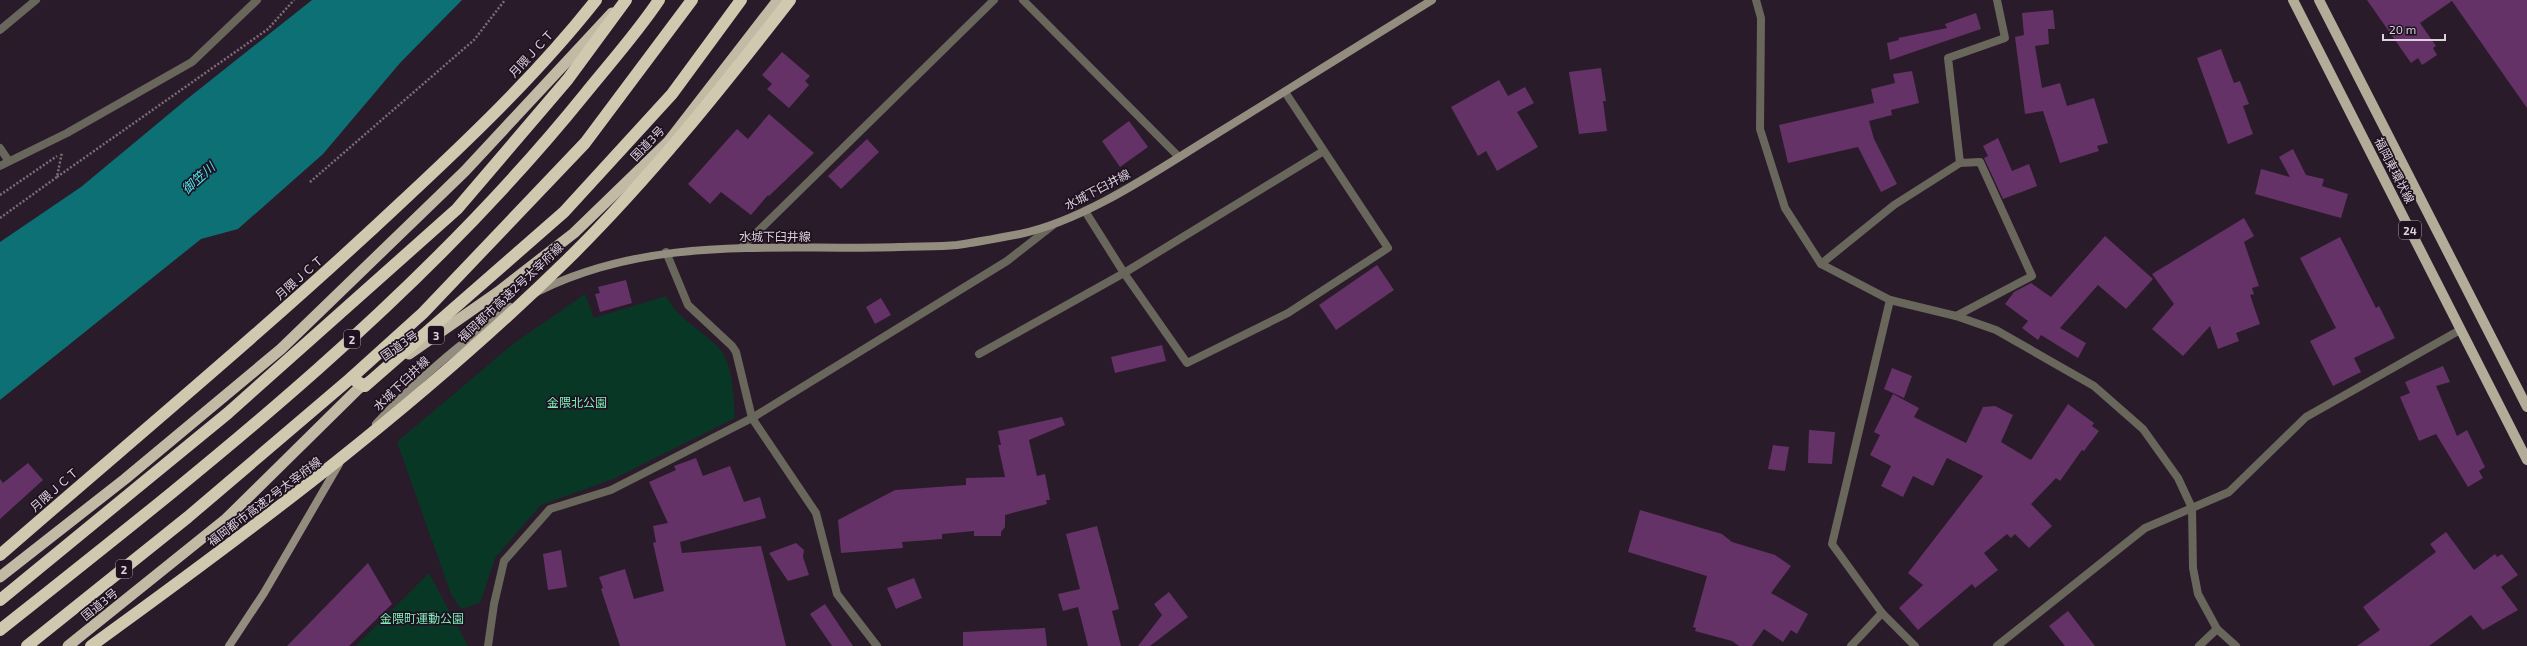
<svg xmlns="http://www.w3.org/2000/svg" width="2527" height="646" font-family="'Exo 2','Noto Sans JP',sans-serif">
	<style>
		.green { fill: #083825 }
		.water { fill: #0c7074 }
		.building { fill: #643266 }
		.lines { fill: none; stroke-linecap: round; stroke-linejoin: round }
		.path { stroke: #7a6e7a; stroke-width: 2.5; stroke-dasharray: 2 2; stroke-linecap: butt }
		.service { stroke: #69665c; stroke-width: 8 }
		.minor { stroke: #69665c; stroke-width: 8 }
		.tertiary { stroke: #69665c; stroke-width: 8 }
		.secondary { stroke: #928d7e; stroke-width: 8 }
		.primary { stroke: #b3ac98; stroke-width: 10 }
		.trunk { stroke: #c2baa4; stroke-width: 11 }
		.motorway { stroke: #d0c8af; stroke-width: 12 }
		.motorway-bridge { stroke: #d0c8af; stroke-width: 12 }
		.labels { text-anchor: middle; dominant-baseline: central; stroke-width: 3.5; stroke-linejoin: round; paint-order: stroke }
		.shield { fill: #1f1120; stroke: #a398a4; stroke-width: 1 }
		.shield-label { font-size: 11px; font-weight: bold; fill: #dcd2dc }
		.street-label { font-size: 12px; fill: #dcd2dc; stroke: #1f1120 }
		.park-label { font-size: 12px; fill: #7cf0ba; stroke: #1f1120 }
		.water-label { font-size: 13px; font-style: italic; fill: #48edf5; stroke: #1f1120 }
	</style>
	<rect width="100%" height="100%" fill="#291b29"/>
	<g class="green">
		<path d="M585,294l9,24 72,-22c16,28 32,30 52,51 16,17 15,49 17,71l-122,61 -72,26 -46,53 -15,45 -19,6 -10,-15 -54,-152 116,-98z"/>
		<polygon points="429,573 468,646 356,646"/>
	</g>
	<polygon class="water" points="312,0 462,0 400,63 323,154 238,229 201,239 0,400 0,242 81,187 187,99"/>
	<g class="building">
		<polygon points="2367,0 2527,0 2527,108 2452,1 2420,23 2436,46 2433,48 2437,55 2422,65 2418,58 2411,63"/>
		<polygon points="2053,10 2055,29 2048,29 2049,44 2035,46 2042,88 2060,83 2067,106 2094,98 2108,143 2097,146 2099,151 2060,163 2043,111 2025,114 2015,37 2024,35 2022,13"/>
		<polygon points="1976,13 1981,29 1890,60 1887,43 1899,40 1898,38 1947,28 1945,24"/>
		<polygon points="2221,49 2234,83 2240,81 2249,104 2243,106 2253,134 2228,144 2197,58"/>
		<polygon points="782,52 810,76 805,81 809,85 789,108 767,89 772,84 762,75"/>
		<polygon points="1601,68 1606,101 1603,101 1607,131 1579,134 1569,72"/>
		<polygon points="1912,71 1919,103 1891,110 1892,115 1869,121 1874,139 1897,184 1881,192 1858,147 1788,163 1779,125 1874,103 1871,89 1895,83 1893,74"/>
		<polygon points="1499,80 1508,96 1525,87 1534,103 1517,112 1538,147 1497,171 1486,151 1478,156 1451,107"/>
		<polygon points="769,114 814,153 769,196 768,195 751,215 721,192 710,204 688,184 737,129 748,139"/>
		<polygon points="1129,121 1148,147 1120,167 1102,141"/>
		<polygon points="1998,138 2012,171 2029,164 2037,186 2003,199 1984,158 1988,156 1983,146"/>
		<polygon points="867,139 879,152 841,189 828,176"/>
		<polygon points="2293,149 2306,175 2324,179 2322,186 2348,194 2341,218 2255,194 2261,169 2290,177 2279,157"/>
		<polygon points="2244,218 2254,236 2244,242 2259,286 2252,288 2254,294 2250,295 2260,324 2236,333 2239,341 2218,349 2210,326 2183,356 2152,329 2174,304 2152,274"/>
		<polygon points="2105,236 2153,279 2126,309 2098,285 2060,328 2086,343 2078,358 2041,335 2038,340 2022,328 2028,321 2005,304 2014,292 2031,283 2051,297"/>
		<polygon points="2340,237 2376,308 2379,306 2395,338 2354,358 2361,372 2333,386 2310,341 2336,328 2300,258"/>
		<polygon points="1377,265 1394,290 1336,330 1319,305"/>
		<polygon points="626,280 632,303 600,312 595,294 600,293 598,287"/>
		<polygon points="881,298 891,315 875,324 866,307"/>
		<polygon points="1162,345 1166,361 1115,373 1111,357"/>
		<polygon points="2443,366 2450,382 2436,386 2457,436 2467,430 2485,467 2479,471 2483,478 2468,487 2436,434 2419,441 2400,397 2410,393 2405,382"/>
		<polygon points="1892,368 1912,376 1904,398 1884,389"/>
		<polygon points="1893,394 1919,408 1914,417 1966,443 1983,407 1995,406 2013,415 2001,442 2031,460 2068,404 2094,423 2092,426 2099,431 2084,451 2082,450 2060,481 2056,478 2031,504 2052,526 2029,548 2015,534 2011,538 2007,534 1984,553 1998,570 1975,588 1972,584 1918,630 1899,608 1923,585 1908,573 1983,476 1947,458 1933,486 1913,476 1903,497 1881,486 1891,466 1870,455 1880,435 1874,432"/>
		<polygon points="1062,417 1065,425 1029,440 1037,476 1045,474 1050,500 1046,500 1047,504 1005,515 1005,527 1001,532 1001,536 974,536 974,531 942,534 942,539 902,542 903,548 841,553 838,520 895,490 966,485 966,478 1005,477 998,445 1001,445 998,431"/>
		<polygon points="1809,430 1835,432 1832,464 1808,463"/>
		<polygon points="1773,445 1789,447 1785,471 1768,469"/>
		<polygon points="696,458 703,476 730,466 744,502 760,497 766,518 680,542 682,553 761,546 786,646 620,646 601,589 603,588 599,577 625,569 634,599 664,591 653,543 656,542 653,526 668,523 649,482 676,470 674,466"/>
		<polygon points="28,463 43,480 0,519 0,479 3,483"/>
		<polygon points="1640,510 1722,534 1732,542 1775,555 1791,566 1771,593 1808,614 1797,634 1791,630 1783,642 1764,629 1752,646 1739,646 1732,641 1695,631 1696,628 1693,627 1707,576 1628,552"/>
		<polygon points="1097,526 1119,609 1112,611 1121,646 1088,646 1078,607 1063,611 1058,594 1080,589 1066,534"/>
		<polygon points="2446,532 2474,570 2495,554 2497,557 2502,554 2518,575 2501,587 2518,610 2483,630 2471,615 2429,646 2357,646 2380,630 2363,607 2436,552 2430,544"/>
		<polygon points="796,543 804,550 803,557 809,575 788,581 769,553"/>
		<polygon points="561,550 567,587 548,590 543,554"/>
		<polygon points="368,563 392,604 349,646 287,646"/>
		<polygon points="914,578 922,598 896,609 887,588"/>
		<polygon points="1169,592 1188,617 1150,646 1138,646 1162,615 1154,604"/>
		<polygon points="825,604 853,646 832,646 810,614"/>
		<polygon points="2068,611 2095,646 2065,646 2049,626"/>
		<polygon points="1045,628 1047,646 963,646 963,632"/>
	</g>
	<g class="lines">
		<g class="path">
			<polyline points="57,177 268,29 294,0"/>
			<polyline points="310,182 474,40 505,0"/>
			<polyline points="0,195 57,156"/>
			<polyline points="0,218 57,177 62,152"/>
		</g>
		<polyline class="service" points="1997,646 2145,528 2192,508"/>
		<g class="minor">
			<polyline points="1023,0 1179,157"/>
			<polyline points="1756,0 1761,18 1760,129 1785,208 1821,264 1890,300 1956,316 1996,330 2094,386 2143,429 2178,478 2192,508 2193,568 2198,594 2217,629 2236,646"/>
			<polyline points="0,30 36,0"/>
			<polyline points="0,148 8,160"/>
			<polyline points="0,166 67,133 192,62 257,0"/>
			<polyline points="1085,211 1124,273 1187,363 1288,313 1388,248 1285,92"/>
			<polyline points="741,248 994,0"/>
			<polyline points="666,252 688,305 732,346 736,352 752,418 816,513 837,594 877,646"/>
			<polyline points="1821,264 1894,205 1960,163"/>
			<polyline points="1890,300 1832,544 1882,613 1915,646"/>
			<polyline points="1956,316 2032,276 1980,162 1960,163 1948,58 2005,38 1997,0"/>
			<polyline points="979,354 1124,273 1322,152"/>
			<polyline points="2192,508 2229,492 2306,417 2460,330"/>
			<polyline points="488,646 494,604 504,561 550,509 611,490 752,418 1007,261 1053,225"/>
			<polyline points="1851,646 1882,613"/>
		</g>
		<polyline class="tertiary" points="2199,646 2217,629"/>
		<g class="secondary">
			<path d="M537,292c116,-58 238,-41 362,-45 19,-1 39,0 58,-2 21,-3 42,-7 63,-11 66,-14 136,-63 193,-98 73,-45 146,-91 219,-136"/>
			<path d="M376,424c40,-44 86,-81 134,-117"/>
			<polyline points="229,646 264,593 339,464"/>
		</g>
		<g class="primary">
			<polyline points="2293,0 2527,460"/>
			<polyline points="2319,0 2527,407"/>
		</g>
		<g class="trunk">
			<polyline points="409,354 498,292 574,233 668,142 778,0"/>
			<polyline points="0,577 125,479 281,349 465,171 612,13"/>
			<polyline points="68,646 226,519 358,389 370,381"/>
		</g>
		<g class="motorway">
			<path d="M0,555c132,-115 267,-227 394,-346 71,-66 142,-133 202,-209"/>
			<polyline points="0,600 228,413 457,209 568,79 626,0"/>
			<path d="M0,630c208,-165 417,-328 585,-536 25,-31 52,-61 74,-94"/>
			<polyline points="27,646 188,517 351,378 423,313 585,143 692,0"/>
		</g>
		<g class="motorway-bridge">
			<polyline points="351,378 365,386 564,212 672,94 741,0"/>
			<path d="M91,646c166,-120 330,-243 477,-387 81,-80 152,-169 222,-259"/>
		</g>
	</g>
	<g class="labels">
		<g class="shield">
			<rect x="2399" y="221" width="22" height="18" rx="3"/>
			<rect x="428" y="326" width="16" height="18" rx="3"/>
			<rect x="344" y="330" width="16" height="18" rx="3"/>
			<rect x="116" y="560" width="16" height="18" rx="3"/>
		</g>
		<g class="shield-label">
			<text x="2410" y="230">24</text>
			<text x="436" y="335">3</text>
			<text x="352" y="339">2</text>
			<text x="124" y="569">2</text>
		</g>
		<g class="street-label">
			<text transform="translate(531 53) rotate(-47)">月隈ＪＣＴ</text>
			<text transform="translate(647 143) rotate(-46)">国道3号</text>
			<text transform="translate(2395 170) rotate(63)">福岡東環状線</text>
			<text transform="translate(1097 189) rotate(-28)">水城下臼井線</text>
			<text x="775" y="236">水城下臼井線</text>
			<text transform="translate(299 277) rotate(-41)">月隈ＪＣＴ</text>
			<text transform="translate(510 292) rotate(-43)">福岡都市高速2号太宰府線</text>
			<text transform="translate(399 345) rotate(-35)">国道3号</text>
			<text transform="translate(401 383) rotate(-44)">水城下臼井線</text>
			<text transform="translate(54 489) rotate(-41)">月隈ＪＣＴ</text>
			<text transform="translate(264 501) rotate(-37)">福岡都市高速2号太宰府線</text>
			<text transform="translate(99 604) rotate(-39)">国道3号</text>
		</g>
		<g class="park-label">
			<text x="577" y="402">金隈北公園</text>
			<text x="422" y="618">金隈町運動公園</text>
		</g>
		<g class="water-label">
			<text transform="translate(198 178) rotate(-42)">御笠川</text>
		</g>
	</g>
	<path d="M2383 34v6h62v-6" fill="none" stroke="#dcd2dc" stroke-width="2"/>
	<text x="2389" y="34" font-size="12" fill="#dcd2dc" stroke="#1f1120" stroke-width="3" paint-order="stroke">20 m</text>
</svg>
